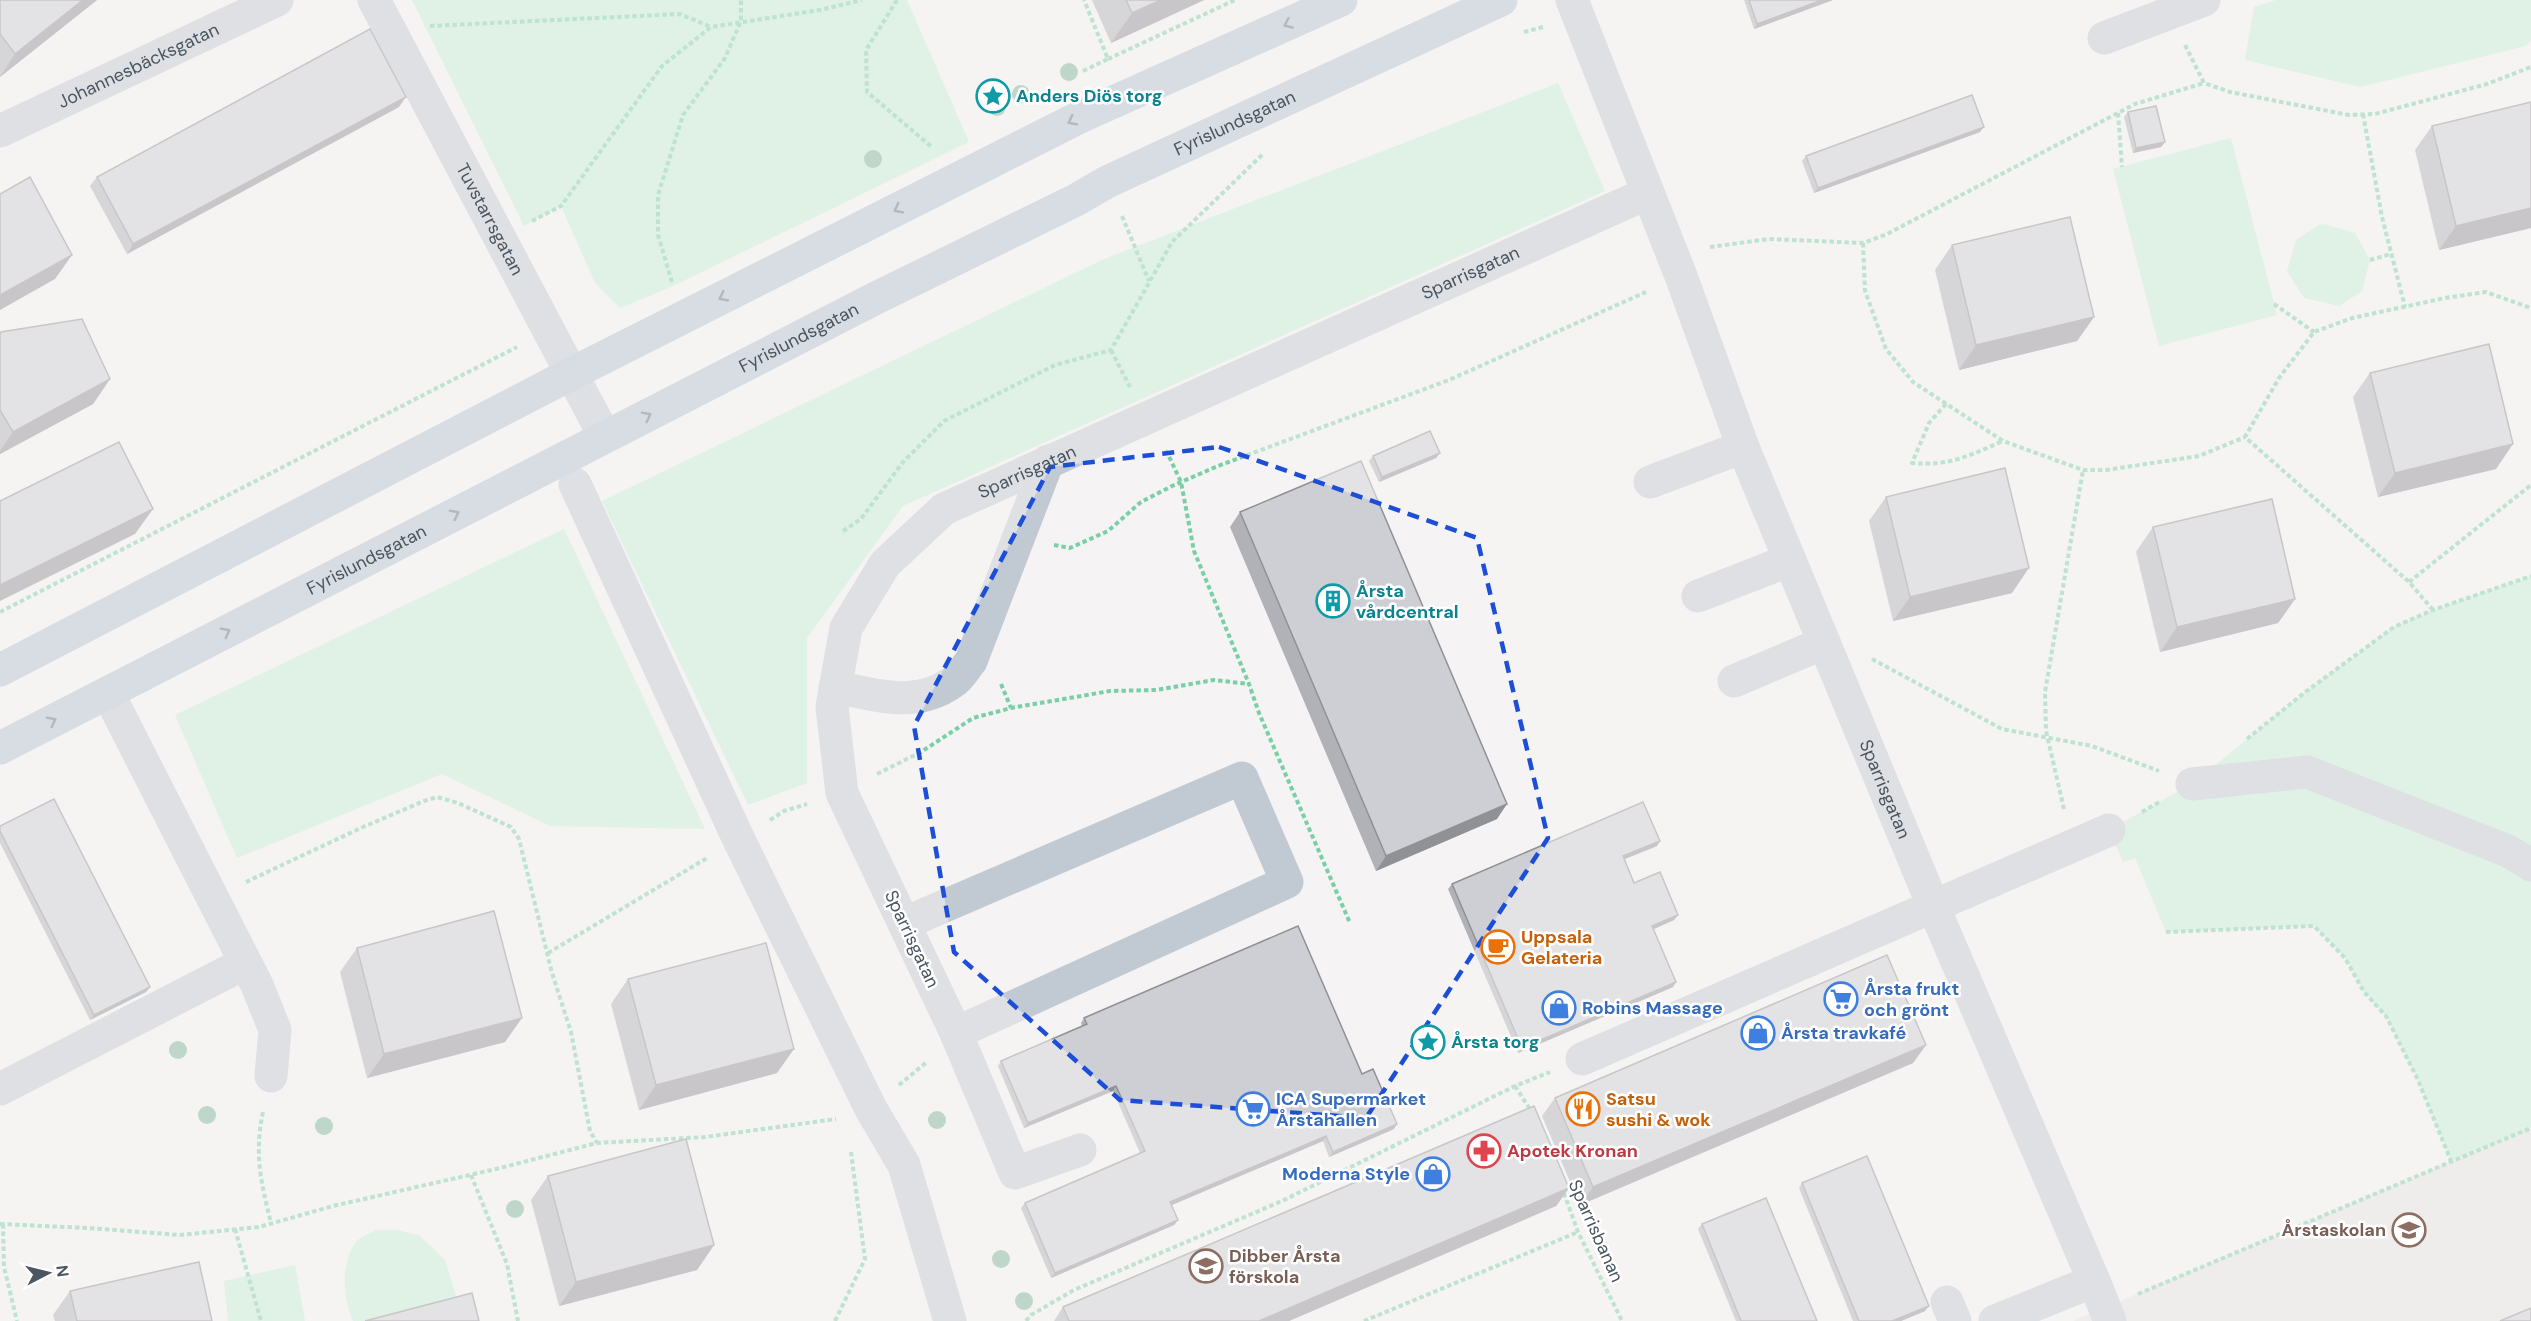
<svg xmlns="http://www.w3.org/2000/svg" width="2531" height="1321" font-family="'DM Sans',sans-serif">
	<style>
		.education { fill: #e6e4e5 }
		.green { fill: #c3f1d5 }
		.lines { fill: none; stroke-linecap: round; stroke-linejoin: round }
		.path { stroke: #7ad0a6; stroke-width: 4; stroke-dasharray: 4.5 3; stroke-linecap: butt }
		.minor { stroke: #c1cad2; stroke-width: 33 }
		.major { stroke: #b3c2d1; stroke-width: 33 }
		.tree { fill: #7bb799 }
		.wall { fill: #b0b2b7 }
		.shaded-wall { fill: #909195 }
		.building { fill: #cdcfd5; stroke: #909195; stroke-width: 1.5 }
		.oneway { stroke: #64717d }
		.marked { fill: none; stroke: #1d4ed8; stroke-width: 4.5; stroke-dasharray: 12 8; stroke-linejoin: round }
		.labels { text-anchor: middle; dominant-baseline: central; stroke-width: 5; stroke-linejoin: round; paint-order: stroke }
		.street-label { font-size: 18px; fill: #4a5661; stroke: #fff }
		.culture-label { font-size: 18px; font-weight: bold; fill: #0d838f; stroke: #fff; text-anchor: start }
		.food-label { font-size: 18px; font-weight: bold; fill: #c56008; stroke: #fff; text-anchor: start }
		.shop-label { font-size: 18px; font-weight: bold; fill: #366cbe; stroke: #fff; text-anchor: start }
		.health-label { font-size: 18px; font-weight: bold; fill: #be3a42; stroke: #fff; text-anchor: start }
		.education-label { font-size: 18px; font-weight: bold; fill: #785e54; stroke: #fff; text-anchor: end }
	</style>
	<rect width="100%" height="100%" fill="#f5f3f3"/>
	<polygon class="education" points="2531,1128 2531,1321 2073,1321 2125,1299"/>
	<g class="green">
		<polygon points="412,0 907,0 969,142 673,286 620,308 595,283 561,206 524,226"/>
		<polygon points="2276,0 2531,0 2531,40 2526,46 2360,87 2245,60 2254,7"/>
		<polygon points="1558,83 1605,191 903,506 807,638 807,783 748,805 602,501 1104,259"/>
		<polygon points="2231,138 2277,315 2159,346 2113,169"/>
		<polygon points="2324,224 2355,233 2370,260 2362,291 2339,306 2304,298 2287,271 2296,240 2319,225"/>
		<polygon points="564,529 705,829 550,826 442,774 237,858 175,715"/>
		<polygon points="2531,576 2531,1128 2451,1161 2418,1080 2386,1016 2364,992 2345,958 2314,926 2166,932 2135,858 2123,862 2109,830 2192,784 2304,693 2394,627 2433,610"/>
		<path d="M376,1230h20l23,5 26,25 11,36 -1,21 -14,4h-88c-10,-24 -13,-57 3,-79 4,-5 14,-8 20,-12z"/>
		<polygon points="295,1265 305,1321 228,1321 224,1281"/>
	</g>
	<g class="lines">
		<g class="path">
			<polyline points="897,0 866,50 867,92 933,148"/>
			<polyline points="430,26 680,14 711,27"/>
			<polyline points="1524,32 1543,27"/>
			<polyline points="2185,45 2204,83 2230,92 2349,115 2375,114 2487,84 2531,67"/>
			<polyline points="1108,59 1235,0"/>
			<polyline points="1083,71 1108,59 1084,0"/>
			<polyline points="2118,113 2122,167"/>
			<polyline points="2363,114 2382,217 2405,307"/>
			<polyline points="1122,216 1149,281"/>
			<polyline points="532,221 561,206 662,66 711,27 820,10 862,0"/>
			<polyline points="1863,243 1865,291 1886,349 1913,382 2003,441 2083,470 2106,470 2199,456 2245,437"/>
			<polyline points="1710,247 1769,239 1863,243 1887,234 2135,104 2204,83"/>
			<polyline points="2370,260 2391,254"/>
			<polyline points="672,282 658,235 658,195 683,115 725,58 741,21 741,0"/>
			<polyline points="2274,304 2314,332"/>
			<polyline points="1111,350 1130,387"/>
			<path d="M1946,404l-17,19 -17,40c39,3 56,-7 91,-22"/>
			<polyline points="1166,450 1181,482 1194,551 1249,684 1259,713 1350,923"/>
			<polyline points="843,531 861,519 903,462 944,421 1055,365 1111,350 1172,242 1264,153"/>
			<polyline points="1054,545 1070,548 1108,531 1141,502 1172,486 1218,466 1449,380 1646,292"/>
			<polyline points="2409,582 2531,485"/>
			<polyline points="2433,610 2409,582 2245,437 2279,378 2314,332 2352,318 2445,298 2486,292 2531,308"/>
			<polyline points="0,612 517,347"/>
			<polyline points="1872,659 2002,729 2092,746 2159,771"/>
			<polyline points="1001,684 1011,708"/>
			<polyline points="2247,739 2304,693 2394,627 2433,610 2531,576"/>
			<polyline points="877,774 921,752 973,718 1011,708 1110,691 1156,690 1214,680 1249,684"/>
			<polyline points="2064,809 2046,731 2045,692 2083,470"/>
			<polyline points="2142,812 2161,801"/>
			<polyline points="770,820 784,811 807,804"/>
			<polyline points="246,882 363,827 424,801 437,797 458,803 511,827 519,839 552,973 571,1032 590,1131 597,1143"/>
			<polyline points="2166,932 2314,926 2345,958 2364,992 2386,1016 2418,1080 2451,1161"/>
			<polyline points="548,953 707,858"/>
			<polyline points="899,1085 928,1061"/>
			<polyline points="1515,1086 1531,1111"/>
			<path d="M263,1112c-9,42 -2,71 8,111"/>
			<polyline points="471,1175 507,1264 518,1321"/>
			<polyline points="1564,1193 1578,1232 1622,1321"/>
			<polyline points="0,1224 88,1228 180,1235 259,1227 333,1206 496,1169 597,1143 705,1137 836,1119"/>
			<polyline points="3,1224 4,1267 17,1321"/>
			<polyline points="235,1229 261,1321"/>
			<polyline points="2138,1294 2531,1128"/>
			<polyline points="835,1321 865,1259 851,1152"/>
			<polyline points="1026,1321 1031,1315 1074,1290 1282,1201 1515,1086 1550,1072"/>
			<polyline points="1364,1321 1578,1232"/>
		</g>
		<g class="minor">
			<path id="s1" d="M374,0l231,437"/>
			<path id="s2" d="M1572,0l109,276 62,171 194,468 157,366 -99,40"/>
			<polyline points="2104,38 2204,0"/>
			<path id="s3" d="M0,131l277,-131"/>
			<polyline points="1650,482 1743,447"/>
			<polyline points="575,484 739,840 871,1109 904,1165 950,1321"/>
			<polyline points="1698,596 1790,560"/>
			<polyline points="1734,681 1824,643"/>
			<path d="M835,687c42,8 80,22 118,-5 7,-4 12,-14 18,-21l77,-200"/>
			<polyline points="108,693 257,985 275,1030 271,1076"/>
			<polyline points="2192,784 2307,772 2508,851 2531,865"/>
			<polyline points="905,923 1242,778 1287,882 956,1033"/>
			<polyline points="1582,1059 2109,830"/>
			<polyline points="0,1089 245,963"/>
			<path id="s4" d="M1080,1150l-65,23 -59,-140 -114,-240 -10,-86 14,-79 39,-64 59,-55 704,-316"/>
			<polyline points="2094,1281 2110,1321"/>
			<polyline points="1947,1302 1955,1321"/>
		</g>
		<g class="major">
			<polyline points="0,670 571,374 1080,117 1341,0"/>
			<path id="s5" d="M0,748l876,-450 200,-98 31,-18 394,-182"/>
		</g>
	</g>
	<g class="tree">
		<circle cx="1069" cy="72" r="9"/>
		<circle cx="1021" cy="94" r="9"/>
		<circle cx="997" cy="107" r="9"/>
		<circle cx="873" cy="159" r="9"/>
		<circle cx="178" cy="1050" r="9"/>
		<circle cx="207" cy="1115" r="9"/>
		<circle cx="937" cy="1120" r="9"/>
		<circle cx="324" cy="1126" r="9"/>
		<circle cx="515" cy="1209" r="9"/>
		<circle cx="1001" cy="1259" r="9"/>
		<circle cx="1024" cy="1301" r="9"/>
	</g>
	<g class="wall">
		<polygon points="0,0 97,0 0,77"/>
		<polygon points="1092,0 1204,0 1111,43"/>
		<polygon points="1744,0 1833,0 1754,29"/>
		<polygon points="2531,102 2531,228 2439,250 2415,150 2432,126"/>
		<polygon points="399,107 127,254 90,186 97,177"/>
		<polygon points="2128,112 2165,142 2161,147 2133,153 2124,117"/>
		<polygon points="1980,132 1814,193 1802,161 1806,156"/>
		<polygon points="1952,245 2094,317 2077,341 1959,370 1935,270"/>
		<polygon points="0,334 110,379 93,404 0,454"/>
		<polygon points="2370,373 2496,469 2378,497 2353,397"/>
		<polygon points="1440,453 1436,458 1379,482 1369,461 1373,456"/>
		<polygon points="1886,497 2012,593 1893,621 1869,521"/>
		<polygon points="1240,512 1497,819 1376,871 1230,527"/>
		<polygon points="2153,527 2295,599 2278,623 2160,652 2136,552"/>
		<polygon points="0,826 150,987 146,992 90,1020 0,843"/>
		<polygon points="1657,846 1624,859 1634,883 1678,915 1674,920 1654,929 1673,987 1518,1053 1448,889 1452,884"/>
		<polygon points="357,948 505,1042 367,1078 340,972"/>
		<polygon points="628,979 777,1073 639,1110 611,1004"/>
		<polygon points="1084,1018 1362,1074 1394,1129 1329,1157 1323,1141 1172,1205 1178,1220 1174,1225 1051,1278 1021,1208 1025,1203 1140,1153 1113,1091 1024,1128 998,1066 1001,1061 1082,1026 1081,1023"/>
		<polygon points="1926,1045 1913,1063 1580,1205 1542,1116 1555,1098"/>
		<polygon points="548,1176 714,1245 697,1270 559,1306 531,1200"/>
		<polygon points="1802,1183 1925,1311 1901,1321 1853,1321 1799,1188"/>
		<polygon points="1569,1188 1556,1206 1289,1321 1054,1321 1063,1307"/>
		<polygon points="1702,1224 1817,1321 1736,1321 1698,1229"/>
		<polygon points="70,1291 212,1321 55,1321 53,1315"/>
	</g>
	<g class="shaded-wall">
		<polygon points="83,0 97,0 0,77 15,54"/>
		<polygon points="1161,0 1204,0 1111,43 1132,13"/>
		<polygon points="1822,0 1833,0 1754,29 1757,24"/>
		<polygon points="406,97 399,107 127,254 133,244"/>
		<polygon points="1984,127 1980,132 1814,193 1818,188"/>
		<polygon points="2165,142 2161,147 2133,153 2136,148"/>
		<polygon points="2531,208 2531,228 2439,250 2456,226"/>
		<polygon points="72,255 55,279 0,310 0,295"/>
		<polygon points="2094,317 2077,341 1959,370 1976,345"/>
		<polygon points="110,379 93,404 0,454 0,451 13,432"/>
		<polygon points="2513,444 2496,469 2378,497 2395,473"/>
		<polygon points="1440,453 1436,458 1379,482 1382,477"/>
		<polygon points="153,509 135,534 0,601 0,585"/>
		<polygon points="2029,568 2012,593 1893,621 1910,597"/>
		<polygon points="2295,599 2278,623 2160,652 2177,627"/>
		<polygon points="1507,804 1497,819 1376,871 1386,856"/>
		<polygon points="1660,841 1657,846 1620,861 1623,856"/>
		<polygon points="1678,915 1674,920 1649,931 1652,926"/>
		<polygon points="1676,982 1673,987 1518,1053 1522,1048"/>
		<polygon points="150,987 146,992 90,1020 94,1015"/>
		<polygon points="522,1018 505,1042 367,1078 384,1054"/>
		<polygon points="1926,1045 1913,1063 1580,1205 1593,1187"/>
		<polygon points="794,1049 777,1073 639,1110 656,1085"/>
		<polygon points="1116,1086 1113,1091 1024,1128 1028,1123"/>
		<polygon points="1397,1124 1394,1129 1329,1157 1333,1152"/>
		<polygon points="1326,1136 1323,1141 1167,1207 1170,1202"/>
		<polygon points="1569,1188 1556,1206 1289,1321 1259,1321"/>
		<polygon points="1178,1220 1174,1225 1051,1278 1055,1273"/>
		<polygon points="714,1245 697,1270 559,1306 576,1282"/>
		<polygon points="1929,1306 1925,1311 1901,1321 1892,1321"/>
	</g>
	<g class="building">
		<polygon points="0,0 83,0 15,54 0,34"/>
		<polygon points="1126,0 1161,0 1132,13"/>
		<polygon points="1749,0 1822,0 1757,24"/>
		<polygon points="370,29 406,97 133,244 97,177"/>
		<polygon points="1972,95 1984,127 1818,188 1806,156"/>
		<polygon points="2531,102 2531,208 2456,226 2432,126"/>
		<polygon points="2156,106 2165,142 2136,148 2128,112"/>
		<polygon points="30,177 72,255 0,295 0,194"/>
		<polygon points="2070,217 2094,317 1976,345 1952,245"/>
		<polygon points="82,319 110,379 13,432 0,410 0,334 1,332"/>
		<polygon points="2489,344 2513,444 2395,473 2370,373"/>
		<polygon points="1430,431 1440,453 1382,477 1373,456"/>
		<polygon points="119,442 153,509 0,585 0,501"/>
		<polygon points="1361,461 1507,804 1386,856 1240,512"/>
		<polygon points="2005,468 2029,568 1910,597 1886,497"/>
		<polygon points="2272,499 2295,599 2177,627 2153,527"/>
		<polygon points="54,799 150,987 94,1015 0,831 0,826"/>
		<polygon points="1643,802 1660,841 1623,856 1634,883 1660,872 1678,915 1652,926 1676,982 1522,1048 1452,884"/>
		<polygon points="494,911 522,1018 384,1054 357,948"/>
		<polygon points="1298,926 1362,1074 1373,1069 1397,1124 1333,1152 1326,1136 1170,1202 1178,1220 1055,1273 1025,1203 1145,1151 1116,1086 1028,1123 1001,1061 1087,1024 1084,1018"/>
		<polygon points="766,943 794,1049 656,1085 628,979"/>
		<polygon points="1887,955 1926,1045 1593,1187 1555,1098"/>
		<polygon points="1534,1106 1569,1188 1259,1321 1069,1321 1063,1307"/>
		<polygon points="686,1139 714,1245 576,1282 548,1176"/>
		<polygon points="1867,1156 1929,1306 1892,1321 1859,1321 1802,1183"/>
		<polygon points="1766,1198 1817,1321 1741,1321 1702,1224"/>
		<polygon points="199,1262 212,1321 77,1321 70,1291"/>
		<polygon points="472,1293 479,1321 365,1321"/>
		<polygon points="2531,1308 2531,1321 2500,1321"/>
	</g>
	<defs><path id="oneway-chevron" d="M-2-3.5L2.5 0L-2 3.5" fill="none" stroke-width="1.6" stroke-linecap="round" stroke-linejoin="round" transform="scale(1.5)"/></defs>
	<g class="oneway">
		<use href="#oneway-chevron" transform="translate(1288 24) rotate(156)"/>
		<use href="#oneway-chevron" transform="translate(1072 121) rotate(153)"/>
		<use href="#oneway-chevron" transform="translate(898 209) rotate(153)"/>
		<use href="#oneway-chevron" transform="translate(723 297) rotate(153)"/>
		<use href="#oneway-chevron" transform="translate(647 416) rotate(-27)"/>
		<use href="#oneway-chevron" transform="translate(455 514) rotate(-27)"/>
		<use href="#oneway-chevron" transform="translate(226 632) rotate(-27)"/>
		<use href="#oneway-chevron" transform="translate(52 721) rotate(-27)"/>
	</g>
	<path d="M0 0H2531V1321H0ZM1219,447l258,91 71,300 -182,280 -246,-18 -166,-148 -40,-226 136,-259z" fill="#f5f3f3" fill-opacity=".55" fill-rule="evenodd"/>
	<path class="marked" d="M1219,447l258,91 71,300 -182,280 -246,-18 -166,-148 -40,-226 136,-259z"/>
	<defs>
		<g id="sight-ring" transform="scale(1.725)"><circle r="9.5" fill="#fff" stroke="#0f9aa8" stroke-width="1.5"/><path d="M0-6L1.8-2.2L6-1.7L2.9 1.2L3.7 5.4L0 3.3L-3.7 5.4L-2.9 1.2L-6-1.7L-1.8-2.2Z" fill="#0f9aa8"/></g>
		<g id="building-ring" transform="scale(1.725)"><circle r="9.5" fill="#fff" stroke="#0f9aa8" stroke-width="1.5"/><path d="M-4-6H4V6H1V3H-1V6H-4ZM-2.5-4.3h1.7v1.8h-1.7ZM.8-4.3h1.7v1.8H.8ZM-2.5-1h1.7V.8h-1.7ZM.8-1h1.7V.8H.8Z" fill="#0f9aa8"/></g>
		<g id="cafe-ring" transform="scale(1.725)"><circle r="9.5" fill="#fff" stroke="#e8710a" stroke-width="1.5"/><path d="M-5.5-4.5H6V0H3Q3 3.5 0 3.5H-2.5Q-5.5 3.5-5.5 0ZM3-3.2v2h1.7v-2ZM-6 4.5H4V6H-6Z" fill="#e8710a"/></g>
		<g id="supermarket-ring" transform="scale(1.725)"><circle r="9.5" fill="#fff" stroke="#3f7fe0" stroke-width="1.5"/><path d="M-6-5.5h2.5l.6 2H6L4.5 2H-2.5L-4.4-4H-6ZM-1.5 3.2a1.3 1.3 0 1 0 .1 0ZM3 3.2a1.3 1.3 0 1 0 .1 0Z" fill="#3f7fe0"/></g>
		<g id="shop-ring" transform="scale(1.725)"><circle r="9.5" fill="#fff" stroke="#3f7fe0" stroke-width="1.5"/><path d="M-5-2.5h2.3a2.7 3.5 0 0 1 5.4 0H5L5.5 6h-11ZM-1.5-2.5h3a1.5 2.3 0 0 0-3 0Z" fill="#3f7fe0"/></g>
		<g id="restaurant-ring" transform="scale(1.725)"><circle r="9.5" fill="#fff" stroke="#e8710a" stroke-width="1.5"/><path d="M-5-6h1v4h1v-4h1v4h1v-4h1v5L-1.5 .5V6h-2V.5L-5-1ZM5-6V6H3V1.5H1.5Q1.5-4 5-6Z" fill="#e8710a"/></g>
		<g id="pharmacy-ring" transform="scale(1.725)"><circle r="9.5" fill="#fff" stroke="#e0444e" stroke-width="1.5"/><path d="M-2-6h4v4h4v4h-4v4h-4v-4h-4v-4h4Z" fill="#e0444e"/></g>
		<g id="school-ring" transform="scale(1.725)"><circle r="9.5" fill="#fff" stroke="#8d6e63" stroke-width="1.5"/><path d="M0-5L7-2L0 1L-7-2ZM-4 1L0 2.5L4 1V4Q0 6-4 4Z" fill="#8d6e63"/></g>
	</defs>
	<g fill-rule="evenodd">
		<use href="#sight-ring" x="993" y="96"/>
		<use href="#building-ring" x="1333" y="601"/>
		<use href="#cafe-ring" x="1498" y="947"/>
		<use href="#supermarket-ring" x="1841" y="999"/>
		<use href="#shop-ring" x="1559" y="1008"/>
		<use href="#shop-ring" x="1758" y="1033"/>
		<use href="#sight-ring" x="1428" y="1042"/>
		<use href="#supermarket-ring" x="1253" y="1109"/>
		<use href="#restaurant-ring" x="1583" y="1109"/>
		<use href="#pharmacy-ring" x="1484" y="1151"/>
		<use href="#shop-ring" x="1433" y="1174"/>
		<use href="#school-ring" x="2409" y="1230"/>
		<use href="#school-ring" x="1206" y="1266"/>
	</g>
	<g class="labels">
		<g class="street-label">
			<text stroke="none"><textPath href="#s3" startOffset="153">Johannesbäcksgatan</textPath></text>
			<text stroke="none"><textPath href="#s5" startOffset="1384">Fyrislundsgatan</textPath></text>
			<text stroke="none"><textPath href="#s1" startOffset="248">Tuvstarrsgatan</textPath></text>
			<text stroke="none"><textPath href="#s4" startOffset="1386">Sparrisgatan</textPath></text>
			<text stroke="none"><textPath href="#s5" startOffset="898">Fyrislundsgatan</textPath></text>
			<text stroke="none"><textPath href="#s4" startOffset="900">Sparrisgatan</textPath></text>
			<text stroke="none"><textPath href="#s5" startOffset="412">Fyrislundsgatan</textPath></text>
			<text stroke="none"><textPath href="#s2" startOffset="849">Sparrisgatan</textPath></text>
			<text transform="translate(912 939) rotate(65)">Sparrisgatan</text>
			<text transform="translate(1596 1231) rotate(66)">Sparrisbanan</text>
		</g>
		<g class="culture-label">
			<text x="1016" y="96">Anders Diös torg</text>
			<text x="1356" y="591">Årsta<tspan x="1356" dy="21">vårdcentral</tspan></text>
			<text x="1451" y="1042">Årsta torg</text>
		</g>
		<g class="food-label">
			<text x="1521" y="937">Uppsala<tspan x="1521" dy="21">Gelateria</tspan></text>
			<text x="1606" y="1099">Satsu<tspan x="1606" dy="21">sushi &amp; wok</tspan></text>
		</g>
		<g class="shop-label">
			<text x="1864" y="989">Årsta frukt<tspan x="1864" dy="21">och grönt</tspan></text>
			<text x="1582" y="1008">Robins Massage</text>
			<text x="1781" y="1033">Årsta travkafé</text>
			<text x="1276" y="1099">ICA Supermarket<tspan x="1276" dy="21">Årstahallen</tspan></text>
			<text x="1410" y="1174" text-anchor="end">Moderna Style</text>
		</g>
		<g class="health-label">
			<text x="1507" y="1151">Apotek Kronan</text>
		</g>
		<g class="education-label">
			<text x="2386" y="1230">Årstaskolan</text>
			<text x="1229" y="1256" text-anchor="start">Dibber Årsta<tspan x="1229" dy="21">förskola</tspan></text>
		</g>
	</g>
	<g transform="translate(48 1273) rotate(83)" stroke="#ffffff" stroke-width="4.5" paint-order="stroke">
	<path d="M0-4.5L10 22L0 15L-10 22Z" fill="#4a5661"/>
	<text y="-9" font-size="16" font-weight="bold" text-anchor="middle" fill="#4a5661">N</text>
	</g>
</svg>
